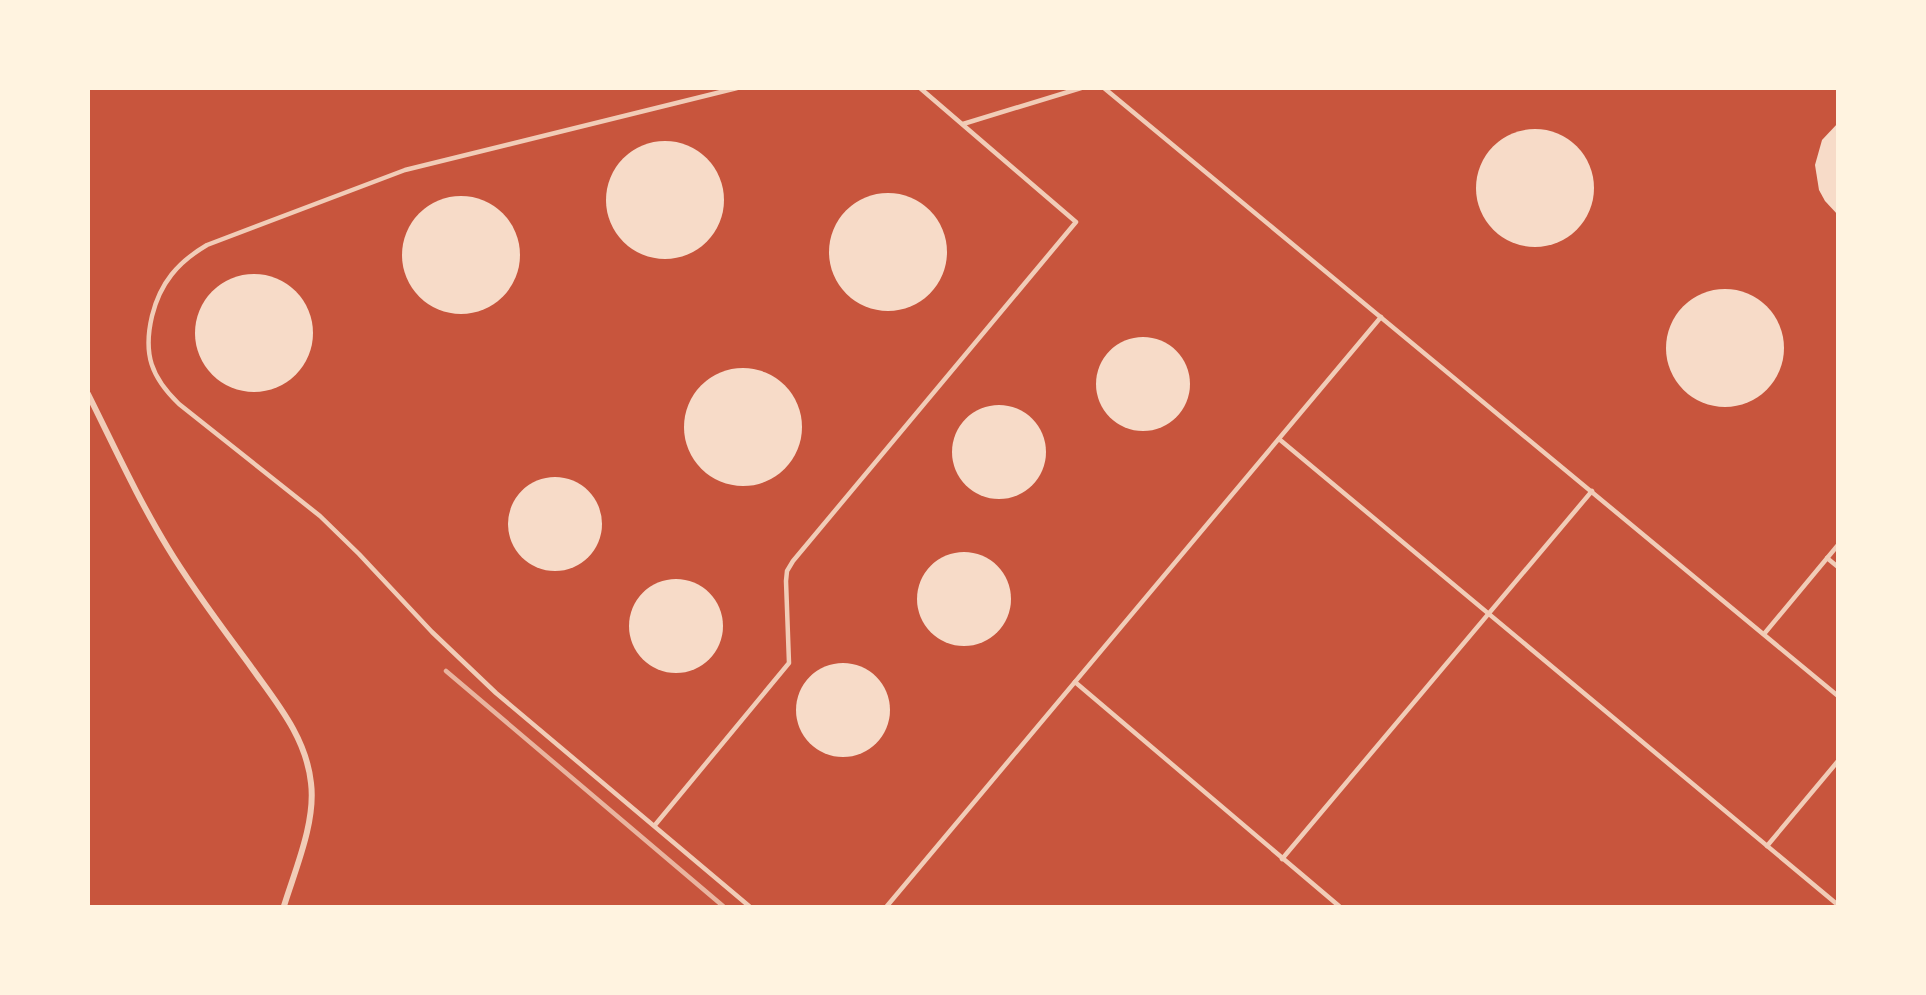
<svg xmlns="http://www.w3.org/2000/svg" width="1926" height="995" font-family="Helvetica,sans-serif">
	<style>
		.building { fill: #f7dbc8 }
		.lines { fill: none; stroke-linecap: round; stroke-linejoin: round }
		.service { stroke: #f1ccb7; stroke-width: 4.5 }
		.minor { stroke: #f1ccb7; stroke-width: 6 }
		.rail { stroke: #e9b49f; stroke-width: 4.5 }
	</style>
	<rect width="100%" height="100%" fill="#c8553d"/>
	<g class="building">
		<polygon points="1838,123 1838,215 1825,201 1819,190 1815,165 1822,140"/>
		<circle cx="1535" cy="188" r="59"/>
		<circle cx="665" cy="200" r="59"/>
		<circle cx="888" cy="252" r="59"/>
		<circle cx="461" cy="255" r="59"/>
		<circle cx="254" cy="333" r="59"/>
		<circle cx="1725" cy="348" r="59"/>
		<circle cx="1143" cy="384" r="47"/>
		<circle cx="743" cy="427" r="59"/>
		<circle cx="999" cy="452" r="47"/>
		<circle cx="555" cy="524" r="47"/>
		<circle cx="964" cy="599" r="47"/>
		<circle cx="676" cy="626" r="47"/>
		<circle cx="843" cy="710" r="47"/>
	</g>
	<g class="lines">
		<g class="service">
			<path d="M737,88l-332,82 -198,75c-29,17 -47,38 -55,71 -9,38 -1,61 27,88l141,112 39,38 73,78 64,61 253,213"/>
			<polyline points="1104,88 1838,696"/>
			<polyline points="963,124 1081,88"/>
			<polyline points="1279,439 1838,905"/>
			<polyline points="1827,558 1838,567"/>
			<polyline points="1764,634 1838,545"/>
			<polyline points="1075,682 1339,906"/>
			<polyline points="655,825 789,663 786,581 787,571 793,561 1076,222 920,88"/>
			<polyline points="1767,846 1838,761"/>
			<polyline points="1282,859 1592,491"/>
			<polyline points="887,906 1381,317"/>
		</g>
		<path class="minor" d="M88,394c26,52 50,105 80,154 24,40 53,78 81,116 26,37 57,72 62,119 5,39 -16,87 -27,123"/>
		<polyline class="rail" points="446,671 723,906"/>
	</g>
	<rect width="1926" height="995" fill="none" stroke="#fff3e0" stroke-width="180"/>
</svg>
